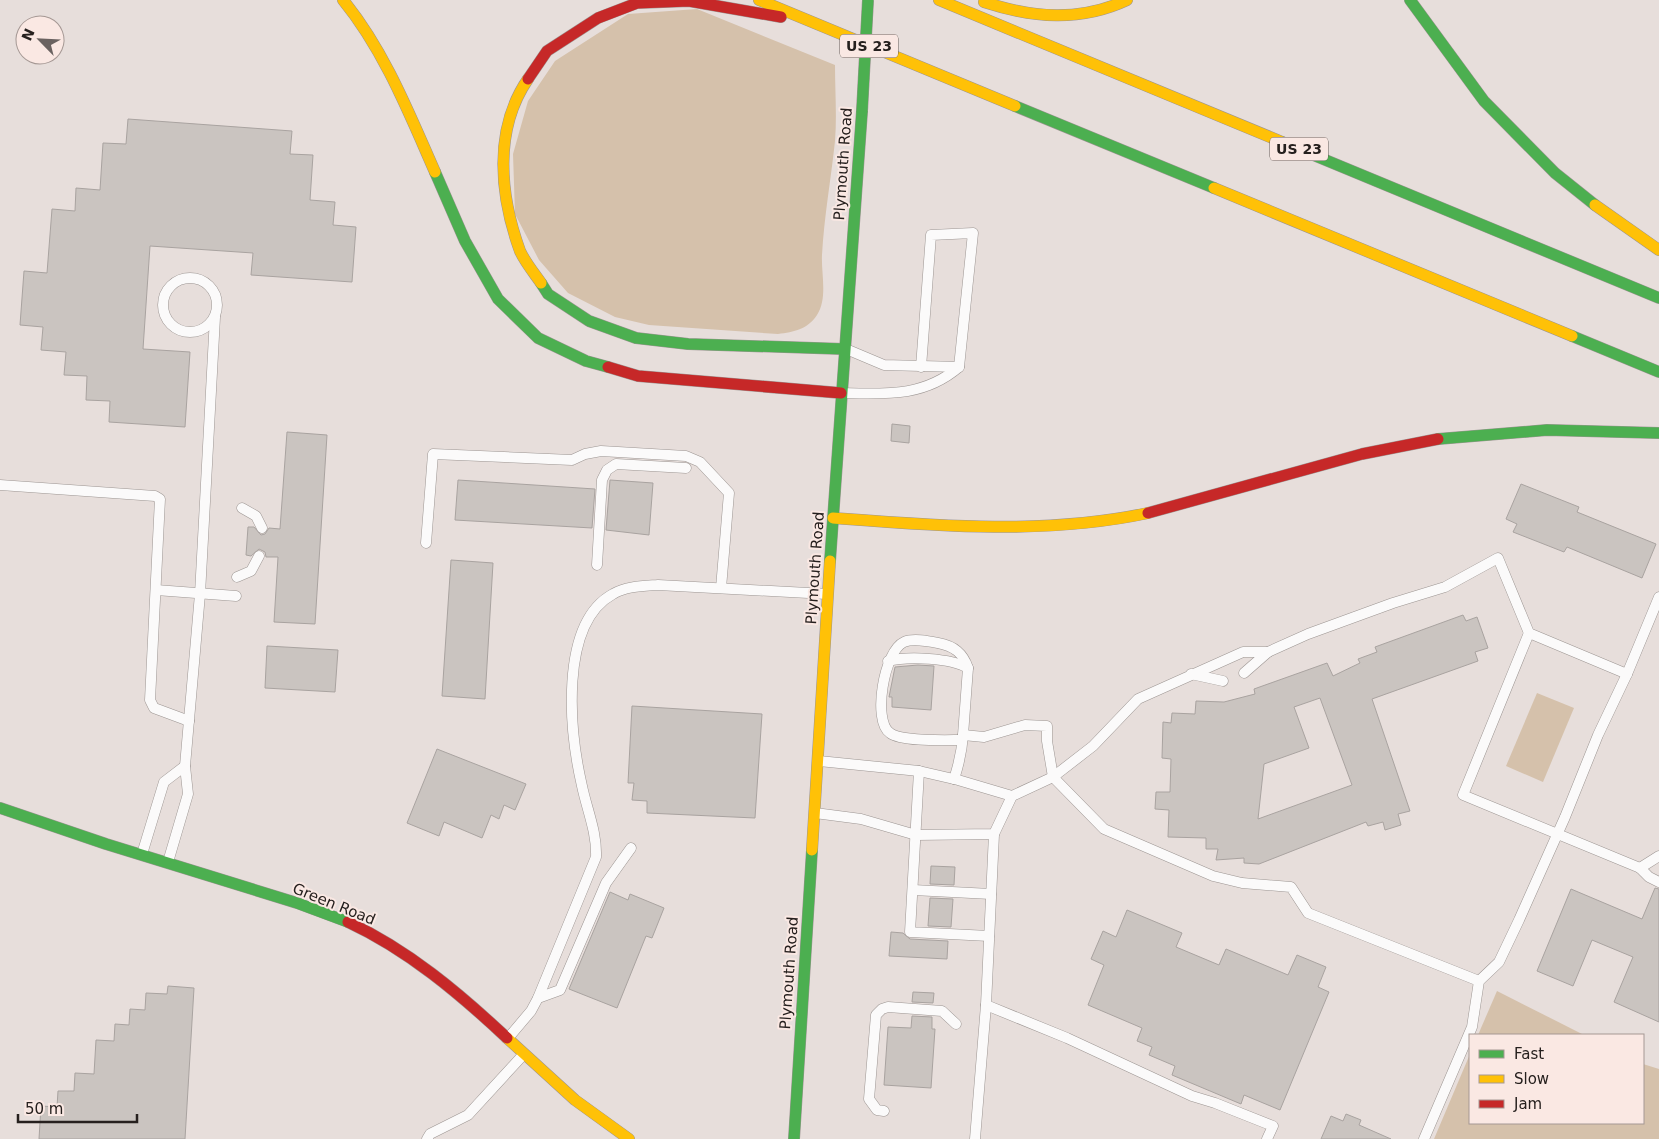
<svg xmlns="http://www.w3.org/2000/svg" width="1659" height="1139" font-family="'DejaVu Sans',sans-serif">
	<style>
		.green { fill: #d5c1ab }
		.building { fill: #cac4c0; stroke: #a9a3a0; fill-rule: evenodd }
		.lines { fill: none; stroke-linecap: round; stroke-linejoin: round }
		.lane-casing { stroke: #9c9592; stroke-width: 11 }
		.fast-casing { stroke: #9c9592; stroke-width: 12 }
		.slow-casing { stroke: #9c9592; stroke-width: 12 }
		.jam-casing { stroke: #9c9592; stroke-width: 12 }
		.lane { stroke: #fbfafa; stroke-width: 10 }
		.fast { stroke: #4caf50; stroke-width: 11 }
		.slow { stroke: #ffc107; stroke-width: 11 }
		.jam { stroke: #c62828; stroke-width: 11 }
		.fast-bridge-casing { stroke: #9c9592; stroke-width: 12; stroke-linecap: butt }
		.fast-bridge { stroke: #4caf50; stroke-width: 11 }
		.labels { text-anchor: middle; dominant-baseline: central; stroke-width: 4; stroke-linejoin: round; paint-order: stroke }
		.shield { fill: #fae8e3; stroke: #665c59; stroke-width: 1 }
		.shield-label { font-size: 14px; font-weight: bold; fill: #26201e }
		.street-label { font-size: 15px; fill: #26201e; stroke: #fae8e3 }
	</style>
	<rect width="100%" height="100%" fill="#e7dedb"/>
	<g class="green">
		<path d="M697,9l138,56c0,25 2,51 0,76 -4,38 -11,76 -13,114 -1,18 6,43 -5,60 -9,14 -23,17 -39,19l-129,-9 -34,-8 -47,-24 -29,-33 -24,-46 -2,-60 15,-53 27,-40 73,-47z"/>
		<polygon points="1537,693 1574,708 1543,782 1506,766"/>
		<polygon points="1497,991 1584,1035 1478,1035"/>
		<polygon points="1470,1054 1470,1123 1643,1123 1643,1064 1659,1069 1659,1139 1434,1139"/>
	</g>
	<g class="building">
		<polygon points="128,119 292,131 290,154 313,155 310,200 335,202 333,225 356,227 352,282 251,275 253,253 150,246 143,349 190,352 185,427 109,422 110,401 86,400 87,376 64,375 66,352 41,350 43,327 20,325 24,271 47,273 52,209 75,211 76,188 100,190 103,143 126,144"/>
		<polygon points="892,424 910,426 909,443 891,441"/>
		<polygon points="287,432 327,435 315,624 274,622 278,557 266,557 265,552 259,549 251,556 246,555 248,527 254,527 261,535 265,534 269,528 280,529"/>
		<polygon points="458,480 595,489 592,528 455,520"/>
		<polygon points="610,480 653,483 649,535 606,530"/>
		<polygon points="1521,484 1579,507 1577,512 1656,544 1642,578 1567,547 1564,552 1513,532 1517,524 1506,519"/>
		<polygon points="451,560 493,563 485,699 442,696"/>
		<path d="M1463,615l3,6 11,-4 11,31 -13,4 3,9 -106,38 38,112 -12,3 3,11 -16,5 -2,-8 -15,4 -2,-4 -107,42 -15,-1v-5l-28,2 2,-11h-12v-11l-38,-1 1,-27 -14,-1 1,-17h14l1,-33 -9,-1 1,-36 8,1 1,-10 23,1 1,-13 28,1 31,-8 -1,-5 73,-26 6,13 27,-13 -2,-4 19,-7 -2,-5zM1320,698l32,87 -94,34 6,-55 45,-16 -15,-41z"/>
		<polygon points="267,646 338,650 335,692 265,688"/>
		<polygon points="918,665 934,666 931,710 892,707 892,697 889,697 895,667"/>
		<polygon points="632,706 762,714 755,818 647,813 647,801 632,800 634,783 628,783"/>
		<polygon points="437,749 526,784 515,810 504,805 499,819 491,815 482,838 444,822 439,836 407,823"/>
		<polygon points="931,866 955,867 954,885 930,884"/>
		<polygon points="1655,888 1659,889 1659,1022 1614,1002 1633,957 1592,940 1573,986 1537,971 1571,889 1642,919"/>
		<polygon points="610,892 628,900 630,894 664,908 652,938 646,936 617,1008 569,989"/>
		<polygon points="930,898 953,899 951,927 928,926"/>
		<polygon points="1127,910 1182,933 1176,947 1219,965 1226,949 1288,975 1297,955 1326,967 1318,987 1329,992 1280,1110 1244,1095 1241,1104 1172,1075 1175,1066 1149,1055 1152,1047 1137,1041 1142,1028 1088,1005 1104,965 1091,959 1103,931 1116,937"/>
		<polygon points="891,932 903,933 910,939 948,941 947,959 889,956"/>
		<polygon points="168,986 194,988 185,1139 39,1139 41,1106 57,1107 58,1091 74,1091 75,1073 94,1074 96,1040 114,1041 115,1024 129,1025 130,1009 145,1010 146,993 167,994"/>
		<polygon points="913,992 934,993 933,1003 912,1002"/>
		<polygon points="912,1016 932,1017 932,1029 935,1029 931,1088 884,1085 888,1027 911,1028"/>
		<polygon points="1346,1114 1361,1120 1359,1125 1391,1139 1321,1139 1331,1116 1343,1121"/>
	</g>
	<g class="lines">
		<g class="lane-casing">
			<g id="lane">
				<circle cx="190" cy="305" r="27"/>
				<polyline points="846,349 884,365 959,367"/>
				<path d="M842,393c44,1 82,4 117,-26l14,-134 -42,2 -10,132"/>
				<polyline points="0,485 155,496 160,499 150,700 154,708 189,721"/>
				<polyline points="242,508 256,516 262,528"/>
				<polyline points="426,543 433,454 572,460 585,454 601,451 686,456 700,462 729,493 721,588"/>
				<polyline points="597,565 602,480 607,470 616,464 686,468"/>
				<polyline points="237,577 251,571 259,556"/>
				<polyline points="156,590 236,596"/>
				<polyline points="1529,633 1463,795 1640,868 1649,877 1659,882"/>
				<path d="M888,661c20,-5 63,-3 80,7"/>
				<polyline points="1244,673 1268,652"/>
				<polyline points="1191,674 1223,681"/>
				<polyline points="1627,674 1659,597"/>
				<polyline points="963,735 984,737 1025,725 1047,726 1047,741 1053,777 1104,829 1213,876 1242,883 1291,887 1308,913 1479,981"/>
				<polyline points="819,761 919,771 958,780 1012,796 1053,777 1093,746 1138,699 1243,652 1268,652 1308,634 1393,603 1445,587 1498,558 1529,633 1627,674 1598,735 1565,817 1519,920 1499,962 1479,981 1472,1027 1424,1139"/>
				<polyline points="919,771 910,932 989,936"/>
				<path d="M954,779c5,-15 8,-29 9,-44l5,-67c-5,-15 -14,-22 -30,-25 -10,-2 -25,-5 -34,-1 -20,9 -32,79 -14,91 12,9 56,7 72,7"/>
				<polyline points="815,813 861,819 916,835 994,834 1012,796"/>
				<polyline points="142,854 164,782 185,766"/>
				<polyline points="168,862 188,794 185,766 200,594 215,317"/>
				<polyline points="1640,868 1659,856"/>
				<polyline points="913,890 991,894"/>
				<polyline points="538,998 560,990 606,883 631,848"/>
				<polyline points="986,1005 1067,1038 1192,1096 1215,1103 1273,1126 1267,1139"/>
				<path d="M509,1037l22,-26 7,-13 58,-141c1,-25 -9,-47 -14,-71 -12,-52 -24,-162 31,-192 13,-8 31,-8 45,-9l169,9"/>
				<polyline points="884,1111 877,1110 869,1099 876,1015 882,1009 888,1007 942,1011 956,1024"/>
				<polyline points="427,1139 430,1134 468,1115 524,1054"/>
				<polyline points="975,1139 986,1005 994,834"/>
			</g>
		</g>
		<g class="fast-casing">
			<g id="fast">
				<polyline points="1410,0 1484,101 1555,173 1595,205"/>
				<polyline points="1015,106 1214,188"/>
				<polyline points="1282,142 1659,298"/>
				<polyline points="435,172 465,241 498,299 538,338 586,361 608,367"/>
				<polyline points="541,283 548,294 589,321 636,338 688,344 844,349"/>
				<polyline points="1572,336 1659,372"/>
				<polyline points="1438,439 1547,430 1659,433"/>
				<polyline points="830,561 862,111"/>
				<polyline points="0,808 106,844 297,903 348,922"/>
				<polyline points="794,1139 812,850"/>
			</g>
		</g>
		<g class="slow-casing">
			<g id="slow">
				<path d="M343,0c41,50 66,113 92,172"/>
				<polyline points="759,0 1015,106"/>
				<polyline points="939,0 1282,142"/>
				<path d="M984,2c49,16 96,20 143,-2"/>
				<path d="M528,79c-35,51 -28,117 -8,172 5,11 14,22 21,32"/>
				<polyline points="1214,188 1572,336"/>
				<polyline points="1595,205 1659,250"/>
				<path d="M833,518c104,8 212,17 315,-5"/>
				<polyline points="812,850 830,561"/>
				<polyline points="507,1038 575,1100 629,1139"/>
			</g>
		</g>
		<g class="jam-casing">
			<g id="jam">
				<polyline points="528,79 547,51 598,18 637,3 689,1 781,17"/>
				<polyline points="608,367 638,376 841,393"/>
				<polyline points="1148,513 1362,454 1438,439"/>
				<path d="M348,922c60,28 111,71 159,116"/>
			</g>
		</g>
		<use href="#lane" class="lane"/>
		<use href="#fast" class="fast"/>
		<use href="#slow" class="slow"/>
		<use href="#jam" class="jam"/>
		<g class="fast-bridge-casing">
			<polyline id="fast-bridge" points="862,111 868,0"/>
		</g>
		<use href="#fast-bridge" class="fast-bridge"/>
	</g>
	<g class="labels">
		<g class="shield">
			<rect x="840" y="34.5" width="58" height="23" rx="4"/>
			<rect x="1270" y="137.5" width="58" height="23" rx="4"/>
		</g>
		<g class="shield-label">
			<text x="869" y="46">US 23</text>
			<text x="1299" y="149">US 23</text>
		</g>
		<g class="street-label">
			<text transform="translate(843 164) rotate(-86)">Plymouth Road</text>
			<text transform="translate(815 568) rotate(-86)">Plymouth Road</text>
			<text transform="translate(334 904) rotate(22)">Green Road</text>
			<text transform="translate(789 973) rotate(-86)">Plymouth Road</text>
		</g>
	</g>
	<rect x="1469" y="1034" width="175" height="90" fill="#fae8e3" stroke="#a59894"/>
	<rect x="1479" y="1050" width="25" height="8" fill="#4caf50" stroke="#a59894"/>
	<text x="1514" y="1059" font-size="15" fill="#26201e">Fast</text>
	<rect x="1479" y="1075" width="25" height="8" fill="#ffc107" stroke="#a59894"/>
	<text x="1514" y="1084" font-size="15" fill="#26201e">Slow</text>
	<rect x="1479" y="1100" width="25" height="8" fill="#c62828" stroke="#a59894"/>
	<text x="1514" y="1109" font-size="15" fill="#26201e">Jam</text>
	<g transform="translate(40 40) rotate(294)"><circle r="24" fill="#fae8e3" stroke="#a59894"/>
	<path d="M0-4L9 19L0 12L-9 19Z" fill="#6a6260"/>
	<text y="-8" font-size="14" font-weight="bold" text-anchor="middle" fill="#26201e">N</text>
	</g>
	<path d="M18 1114v8h119v-8" fill="none" stroke="#26201e" stroke-width="2.5"/>
	<text x="25" y="1114" font-size="15" fill="#26201e" stroke="#fae8e3" stroke-width="4" paint-order="stroke">50 m</text>
</svg>
